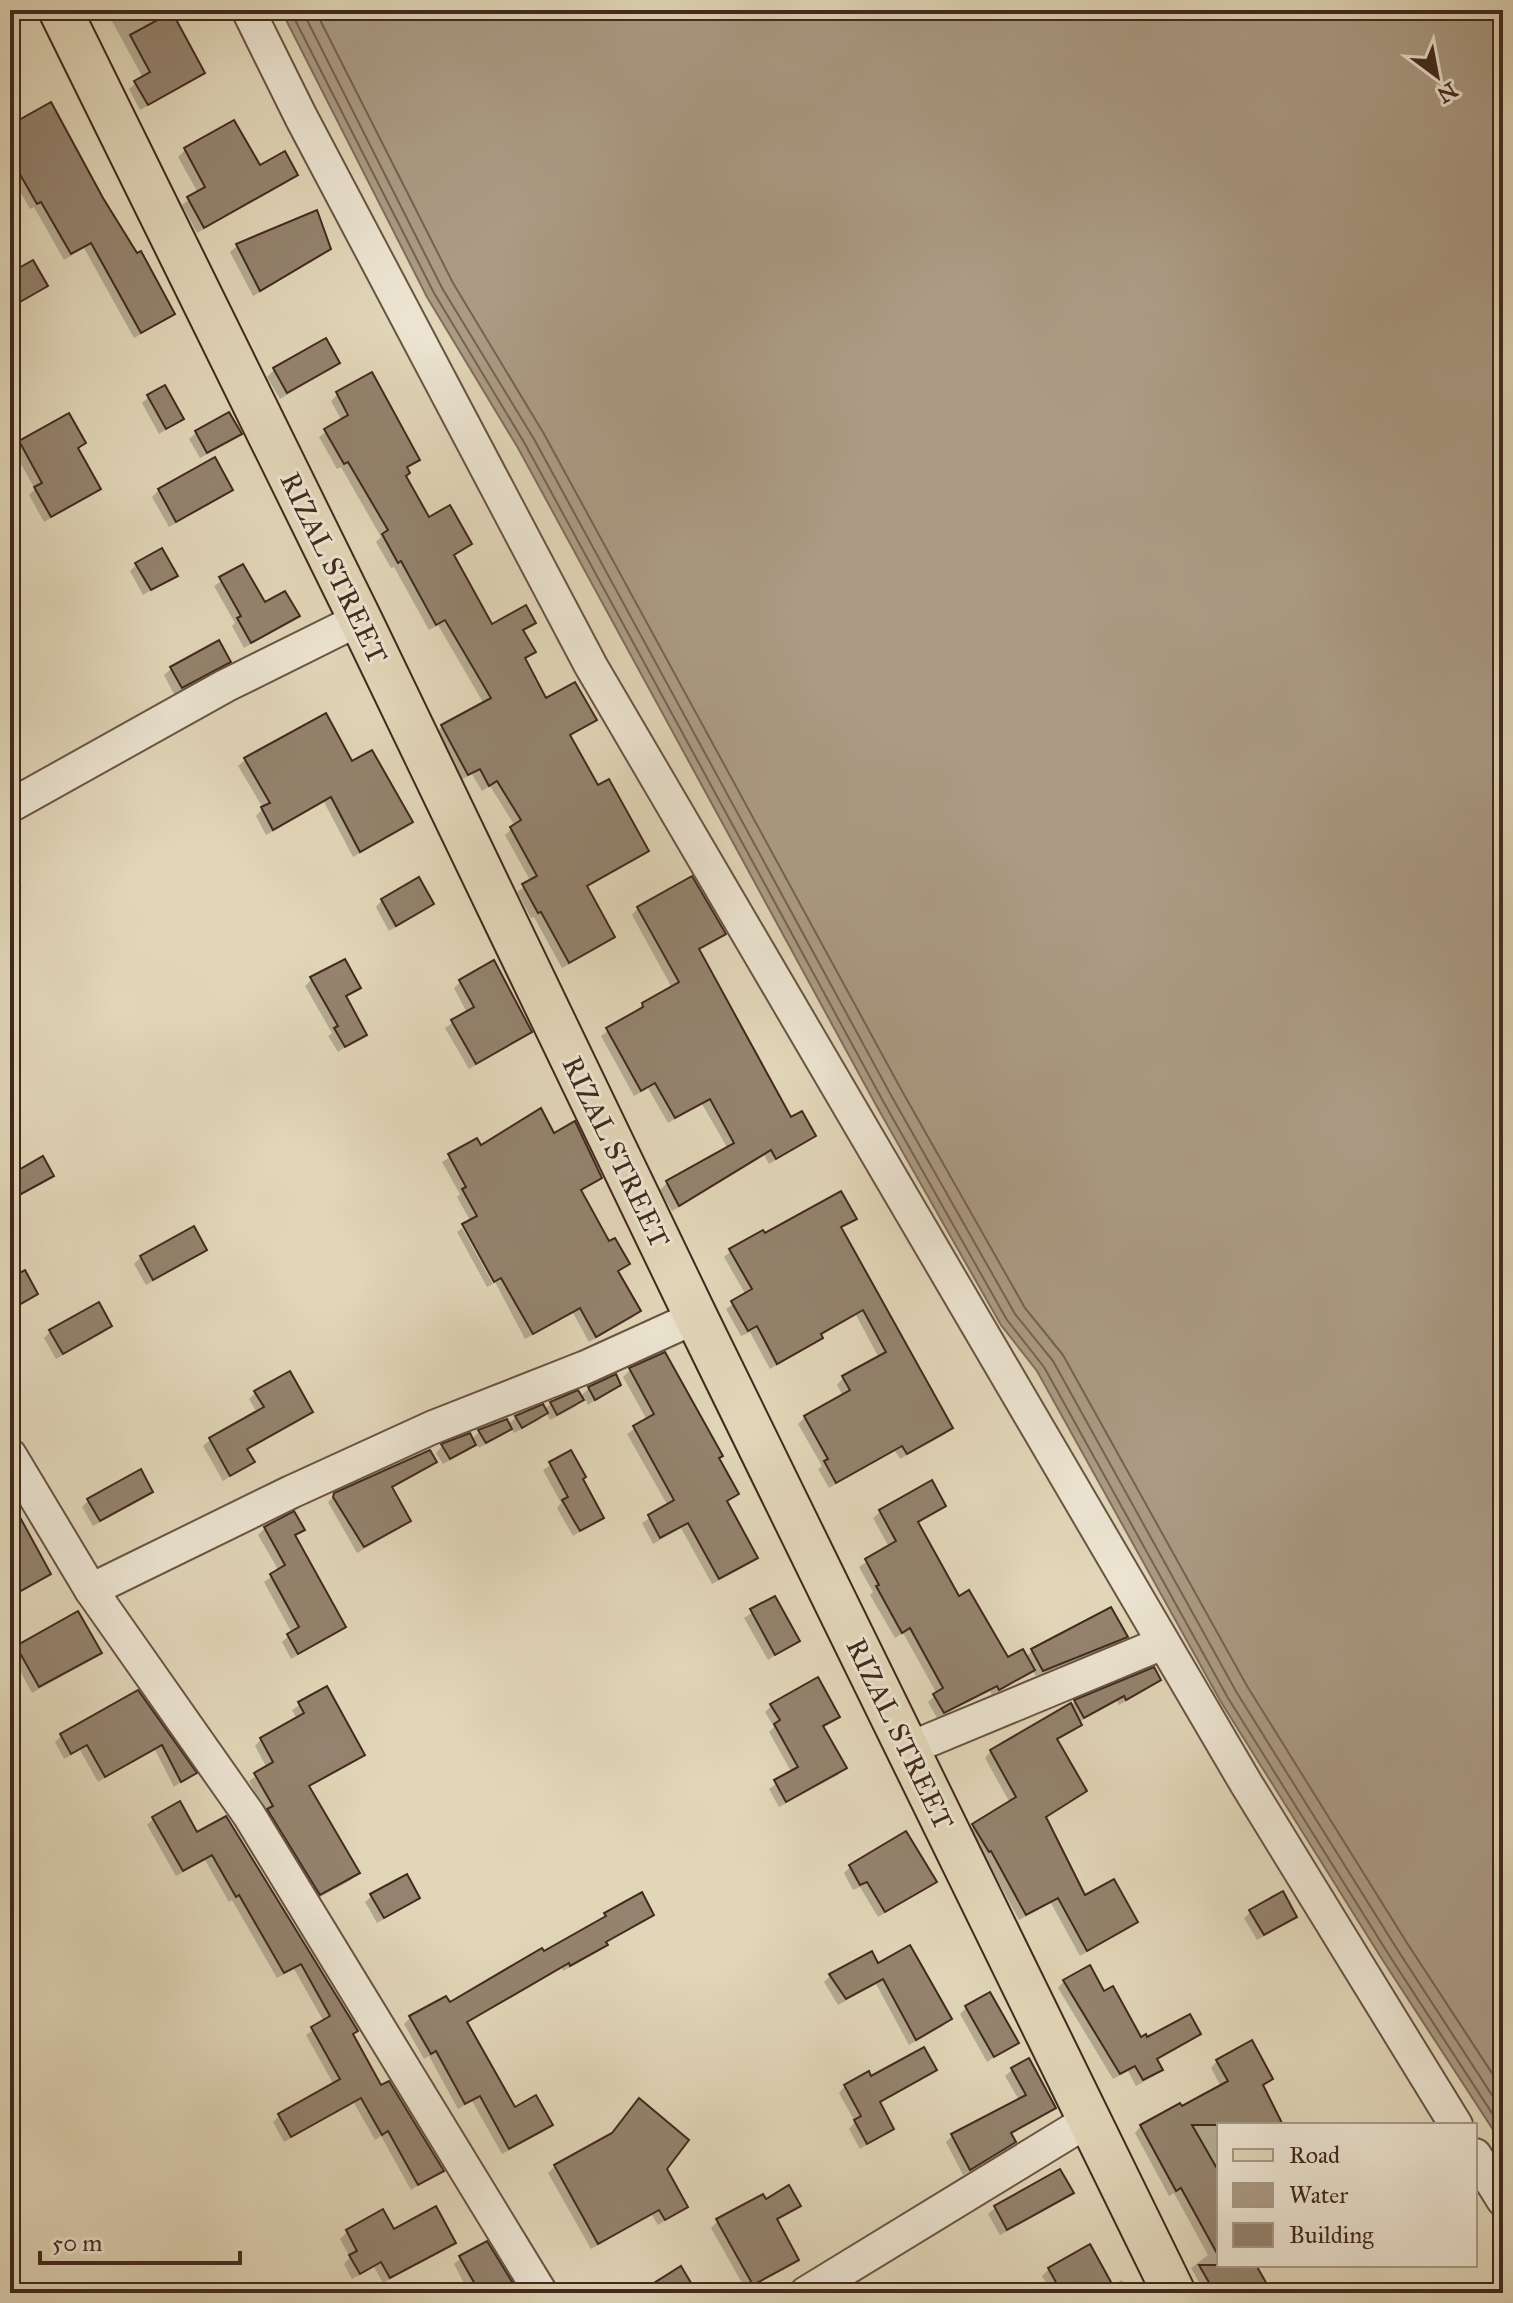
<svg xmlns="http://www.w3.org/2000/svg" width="1513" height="2303" font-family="'IM FELL Great Primer',serif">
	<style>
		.water { fill: #ab9b84; stroke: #816d5b; stroke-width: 2 }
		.shadow { fill: #0003 }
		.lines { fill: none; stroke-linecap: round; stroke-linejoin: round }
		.shore { stroke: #766251; stroke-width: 2 }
		.building { fill: #94836e; stroke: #41291e; stroke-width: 2 }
		.minor-casing { stroke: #695444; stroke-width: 36 }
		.major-casing { stroke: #41291e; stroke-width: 46 }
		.minor { stroke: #ece4d1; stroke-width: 32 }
		.major { stroke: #e1d6b8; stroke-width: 42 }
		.labels { text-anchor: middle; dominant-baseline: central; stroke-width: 6; stroke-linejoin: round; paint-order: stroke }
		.street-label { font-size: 28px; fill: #41291e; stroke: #ece4d1 }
	</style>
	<rect width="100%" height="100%" fill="#e1d6b8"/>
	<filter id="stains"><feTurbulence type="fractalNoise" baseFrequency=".0025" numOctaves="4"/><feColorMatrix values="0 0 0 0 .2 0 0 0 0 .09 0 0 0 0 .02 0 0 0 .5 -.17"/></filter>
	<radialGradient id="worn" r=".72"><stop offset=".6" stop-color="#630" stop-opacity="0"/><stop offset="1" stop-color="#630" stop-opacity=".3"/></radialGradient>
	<polygon class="water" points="281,10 1503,10 1503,2145 1382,1959 1221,1702 1037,1371 1001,1325 876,1105 518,448 427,297"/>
	<g class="shadow">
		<polygon points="98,10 170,10 203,72 196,79 140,110 129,89 143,78 107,12 101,15"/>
		<polygon points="234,123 259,168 295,174 289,181 197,233 182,205 198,193 178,157 185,150"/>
		<polygon points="10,127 102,198 173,314 166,320 134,338 84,248 64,260 34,207 30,209 10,174"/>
		<polygon points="237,246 329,249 322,255 253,296 230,252"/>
		<polygon points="10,275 46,286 13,307 10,302"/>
		<polygon points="326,341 338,363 331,369 280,399 267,377 274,370"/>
		<polygon points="338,394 418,459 406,469 404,477 428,520 470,544 452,556 492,627 534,623 522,632 533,652 524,660 546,701 595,720 569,737 598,788 647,851 640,857 586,888 613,937 606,943 562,968 534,917 531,918 517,892 531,882 505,835 515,826 490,786 482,791 472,774 461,780 435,733 442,727 484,704 438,625 429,630 394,567 391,568 376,542 381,537 341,467 337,469 319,437 342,421 331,401"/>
		<polygon points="149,397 182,419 159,434 142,403"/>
		<polygon points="228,415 239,434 233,440 200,458 189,439 196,433"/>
		<polygon points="69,416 84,443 77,450 99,488 92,495 44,522 29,495 35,489 13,450 20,443"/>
		<polygon points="231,489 224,496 169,527 152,497 159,490"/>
		<polygon points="136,565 175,575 143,595 130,571"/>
		<polygon points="242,567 264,605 297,616 290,622 244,648 232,626 235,623 214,586"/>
		<polygon points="218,642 228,661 222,668 174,694 164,675 171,669"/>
		<polygon points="325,716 351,764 411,822 404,828 353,857 324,802 266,835 256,816 263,808 238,766 245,760"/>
		<polygon points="10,866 22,888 10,898"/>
		<polygon points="382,900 432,904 425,910 389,931 376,907"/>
		<polygon points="638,908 724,934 697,951 791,1120 814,1136 807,1142 769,1164 764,1155 672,1211 660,1190 667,1183 728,1149 702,1104 668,1123 648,1088 634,1096 601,1036 643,1005 672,988 632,915"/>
		<polygon points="312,979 358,987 345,998 365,1034 338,1052 328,1036 332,1033 305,986"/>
		<polygon points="460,982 530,1032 523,1038 469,1069 445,1028 467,1013 454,988"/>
		<polygon points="554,1135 600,1178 580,1192 608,1244 627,1264 617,1273 639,1311 632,1318 589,1342 573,1313 525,1339 465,1225 471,1222 457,1197 460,1194 442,1162 476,1141 480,1148"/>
		<polygon points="51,1175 45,1182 10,1201 10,1177"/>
		<polygon points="854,1218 840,1229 951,1428 944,1435 900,1459 895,1451 829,1488 818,1469 822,1466 798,1424 805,1417 843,1396 837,1385 843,1378 879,1358 856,1315 820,1336 821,1338 814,1344 770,1369 750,1332 741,1336 726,1309 746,1295 724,1257 731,1251 764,1236"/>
		<polygon points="462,1228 493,1284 487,1287 457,1232"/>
		<polygon points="205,1250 198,1256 146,1285 134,1264 141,1257"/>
		<polygon points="109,1326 103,1333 56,1359 44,1338 50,1332"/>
		<polygon points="664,1355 737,1494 726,1503 756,1557 749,1564 712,1584 681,1528 653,1544 642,1523 668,1506 627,1434 647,1420 623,1377 630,1370"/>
		<polygon points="619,1385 588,1405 584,1397 575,1407 550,1420 546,1413 539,1420 514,1433 511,1427 503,1435 479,1448 476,1443 467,1451 443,1464 436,1453 442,1446 471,1440 480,1431 508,1425 516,1417 542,1407 544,1410 551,1403 580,1397 589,1388"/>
		<polygon points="256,1392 310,1411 304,1418 246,1451 252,1462 223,1481 203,1446 210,1440 257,1413 249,1399"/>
		<polygon points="570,1453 581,1480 602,1517 573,1536 557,1508 561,1503 543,1470"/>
		<polygon points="434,1462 428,1468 391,1489 408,1521 402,1527 357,1553 328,1502 335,1495"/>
		<polygon points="931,1483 944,1506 916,1524 958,1598 1007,1660 1025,1658 1032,1651 1110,1610 1125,1637 1119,1643 1036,1676 1032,1670 992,1695 990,1691 937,1718 928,1702 937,1694 903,1633 895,1638 870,1595 873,1592 859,1567 889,1547 873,1518 880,1512"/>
		<polygon points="151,1491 144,1498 93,1526 82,1507 89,1500"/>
		<polygon points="10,1507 49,1573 42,1580 10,1598"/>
		<polygon points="265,1528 302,1530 294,1537 344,1626 337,1633 291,1659 282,1642 292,1633 264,1582 279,1571 258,1535"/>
		<polygon points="774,1598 798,1641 768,1660 744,1618"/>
		<polygon points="78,1614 99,1652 92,1659 32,1693 19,1669 10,1675 10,1651"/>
		<polygon points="1159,1679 1152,1686 1119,1705 1117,1701 1079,1722 1074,1731 1056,1741 1085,1791 1045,1818 1084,1898 1136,1922 1129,1928 1080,1956 1051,1903 1019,1920 984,1855 982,1856 967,1832 1010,1803 985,1758 991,1751 1075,1702"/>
		<polygon points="326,1688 362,1754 356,1761 307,1788 357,1873 351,1880 313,1901 249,1781 267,1768 255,1746 261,1739 297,1719 292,1710"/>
		<polygon points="137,1692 194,1773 174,1787 155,1750 98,1782 80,1750 64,1759 55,1742 61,1736"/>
		<polygon points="771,1706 838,1717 822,1728 844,1768 838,1775 779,1807 769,1789 792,1773 769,1732 774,1727 765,1712"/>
		<polygon points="226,1818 380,2088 442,2170 411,2190 381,2136 375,2140 354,2103 284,2142 273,2122 280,2115 334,2085 306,2035 324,2022 294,1969 277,1978 232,1900 229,1902 205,1860 176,1876 147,1825 153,1819 196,1835"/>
		<polygon points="850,1867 934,1882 928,1888 878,1917 860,1887 853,1890 844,1873"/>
		<polygon points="372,1896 418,1898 411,1904 377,1923 365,1902"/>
		<polygon points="1251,1912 1295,1916 1288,1923 1257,1940 1244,1918"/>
		<polygon points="605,1915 652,1915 645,1921 605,1943 599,1951 563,1971 562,1968 466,2024 514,2110 550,2125 544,2131 502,2154 472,2101 458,2109 429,2056 424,2059 404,2024 410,2018 449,2005 599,1921"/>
		<polygon points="878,1966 950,2019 943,2026 909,2045 876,1984 838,2005 824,1982 830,1976"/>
		<polygon points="1064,1981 1103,1994 1140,2040 1199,2034 1192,2040 1156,2060 1161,2070 1154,2076 1136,2086 1128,2071 1113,2079 1058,1988"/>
		<polygon points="966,2008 1016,2043 987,2062 960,2014"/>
		<polygon points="1217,2061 1270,2079 1262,2086 1281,2125 1219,2125 1219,2166 1216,2168 1219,2173 1219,2265 1252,2265 1268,2293 1205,2293 1191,2268 1208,2255 1174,2193 1169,2196 1135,2133 1141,2126 1182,2109 1221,2087 1211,2068"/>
		<polygon points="934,2070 928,2076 878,2104 892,2128 860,2149 849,2129 855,2122 839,2093 845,2086 871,2079"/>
		<polygon points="1012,2070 1054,2107 1047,2114 1010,2135 1014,2142 1007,2148 963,2175 946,2142 952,2136 1019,2100 1005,2076"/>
		<polygon points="555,2166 664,2169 685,2207 658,2225 652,2215 591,2249 548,2173"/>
		<polygon points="1071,2193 1064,2199 1000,2235 988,2214 995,2208"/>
		<polygon points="765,2201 798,2205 776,2221 797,2259 790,2266 746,2290 711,2228 718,2221"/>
		<polygon points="382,2212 394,2232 454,2243 447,2249 383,2283 374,2267 352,2279 344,2264 350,2257 340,2239 347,2232"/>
		<polygon points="461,2258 516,2293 469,2293 454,2264"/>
		<polygon points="1049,2269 1111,2286 1122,2280 1129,2293 1052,2293 1042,2276"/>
	</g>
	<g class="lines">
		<g class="shore">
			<polyline points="290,10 434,293 525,444 883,1101 1007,1320 1044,1367 1228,1698 1389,1955 1503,2130"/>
			<polyline points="302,10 442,288 534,439 892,1097 1015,1314 1053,1361 1237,1693 1397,1949 1503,2112"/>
			<polyline points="315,10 453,283 544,434 902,1091 1025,1308 1063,1355 1247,1686 1407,1943 1503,2090"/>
		</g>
	</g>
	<g class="building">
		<polygon points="172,12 205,73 148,105 134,81 150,72 130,35"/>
		<polygon points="51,102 103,198 137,253 141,251 175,314 141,333 91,243 71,254 41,202 37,204 10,157 10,125"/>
		<polygon points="234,120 260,165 285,151 298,175 204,228 187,197 205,187 184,148"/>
		<polygon points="317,210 331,249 260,291 236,244"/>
		<polygon points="33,260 48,286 20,302 10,284 10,273"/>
		<polygon points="326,338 340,363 287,393 273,368"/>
		<polygon points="372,372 420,460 407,467 410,473 406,476 429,517 450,505 472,544 454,555 492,624 526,605 536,623 523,630 536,652 525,658 546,698 575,682 597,720 570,735 598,785 609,779 649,851 587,886 615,937 569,963 541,912 538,913 522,884 537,876 510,827 521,820 497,781 489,786 480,769 468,775 441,725 491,698 445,620 436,625 401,561 398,563 382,534 388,530 348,462 344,464 324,429 348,415 336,392"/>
		<polygon points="165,385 184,419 166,429 147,395"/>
		<polygon points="229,412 242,434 207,453 195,431"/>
		<polygon points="69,413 86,443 78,448 101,489 51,517 34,487 42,483 19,441"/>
		<polygon points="215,457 233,490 176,522 158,489"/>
		<polygon points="162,548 178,576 151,590 135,563"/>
		<polygon points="243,564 265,602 285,591 300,616 251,643 237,618 241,616 219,577"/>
		<polygon points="219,640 231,662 182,688 170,667"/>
		<polygon points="326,713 352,761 372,750 413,822 360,852 331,797 273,830 261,807 270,803 244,758"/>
		<polygon points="692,876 726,934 699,949 791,1117 802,1111 816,1136 776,1159 771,1150 679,1206 666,1181 734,1143 710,1099 675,1118 655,1083 641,1091 606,1028 643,1007 642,1003 679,982 637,907"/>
		<polygon points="419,877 434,904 396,926 381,899"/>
		<polygon points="345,959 361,988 346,996 367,1035 345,1047 334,1028 338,1026 310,977"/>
		<polygon points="494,960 532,1032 476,1064 451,1020 474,1007 459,980"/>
		<polygon points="541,1108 554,1133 575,1121 602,1178 581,1190 609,1241 615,1238 630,1264 618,1271 641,1311 596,1337 580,1308 533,1334 501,1278 494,1282 462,1224 477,1216 462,1189 466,1187 448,1154 477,1138 481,1145"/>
		<polygon points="43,1156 54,1176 10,1200 10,1175"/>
		<polygon points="841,1191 857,1219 841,1227 953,1428 907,1454 902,1446 836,1483 824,1461 828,1459 804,1416 850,1390 842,1376 886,1352 863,1310 821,1334 823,1338 777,1364 757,1326 748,1331 731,1301 752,1289 729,1249 763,1230 765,1233"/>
		<polygon points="194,1226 207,1250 153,1280 140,1256"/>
		<polygon points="25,1270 38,1294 10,1310 10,1278"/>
		<polygon points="99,1302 112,1326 63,1354 49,1330"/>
		<polygon points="665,1352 723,1456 719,1458 739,1494 727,1501 758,1558 719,1579 688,1523 660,1538 648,1515 674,1500 633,1426 654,1414 629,1368"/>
		<polygon points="290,1371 313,1412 247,1449 255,1462 230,1476 209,1438 264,1407 254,1391"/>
		<polygon points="616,1374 621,1385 595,1400 588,1387"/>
		<polygon points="578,1390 584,1400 557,1415 550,1402"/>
		<polygon points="543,1404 548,1413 522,1428 515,1416"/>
		<polygon points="507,1419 512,1429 486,1443 478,1430"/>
		<polygon points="470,1433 476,1445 450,1459 441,1444"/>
		<polygon points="430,1450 437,1462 392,1487 411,1521 364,1547 333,1497 334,1493"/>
		<polygon points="571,1450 586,1477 583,1479 604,1518 580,1531 562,1500 568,1497 549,1462"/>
		<polygon points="141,1469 153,1492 100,1521 87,1499"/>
		<polygon points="932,1480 946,1506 918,1522 959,1596 969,1590 1008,1657 1023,1649 1035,1670 999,1690 997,1686 944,1713 933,1694 943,1688 910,1628 902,1633 876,1586 879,1585 865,1559 896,1541 879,1510"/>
		<polygon points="10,1499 51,1574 17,1593 10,1579"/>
		<polygon points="294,1511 305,1530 295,1535 346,1627 298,1654 287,1634 299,1627 270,1574 285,1565 264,1527"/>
		<polygon points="775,1596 800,1641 775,1655 750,1609"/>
		<polygon points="1111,1607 1128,1637 1043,1671 1031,1649"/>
		<polygon points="78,1611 102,1653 39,1687 16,1646"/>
		<polygon points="1154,1667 1161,1680 1126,1700 1124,1696 1084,1718 1074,1700"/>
		<polygon points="818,1677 840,1717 823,1726 847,1768 786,1802 774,1780 798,1767 774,1724 780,1720 770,1704"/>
		<polygon points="327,1686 365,1755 309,1786 360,1873 320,1895 267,1809 273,1806 254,1773 273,1762 260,1738 304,1713 298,1702"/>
		<polygon points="138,1690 197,1773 181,1782 162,1745 105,1777 87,1745 71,1754 60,1734"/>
		<polygon points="1071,1703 1082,1725 1057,1739 1087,1791 1046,1817 1085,1895 1114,1879 1138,1922 1087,1951 1058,1898 1026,1915 991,1851 989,1852 972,1824 1016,1797 990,1750"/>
		<polygon points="180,1801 197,1832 226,1816 358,2031 353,2034 381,2085 389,2081 444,2171 418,2185 388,2131 382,2135 361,2098 291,2137 278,2114 340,2079 311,2027 330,2016 301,1964 284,1973 239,1895 236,1897 212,1855 183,1871 152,1817"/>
		<polygon points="906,1831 937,1882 885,1912 867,1882 860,1885 849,1865"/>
		<polygon points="407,1874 420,1898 384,1918 370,1894"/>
		<polygon points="1283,1891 1297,1917 1264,1935 1249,1910"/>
		<polygon points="642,1892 654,1915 606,1942 608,1945 570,1966 569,1963 467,2022 515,2107 536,2095 553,2125 509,2149 480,2096 465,2104 436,2051 431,2054 409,2016 446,1996 450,2002 542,1948 544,1951 606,1916 604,1913"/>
		<polygon points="910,1945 952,2019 916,2040 883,1979 846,1999 829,1974 872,1951 878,1963"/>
		<polygon points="1090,1965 1104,1991 1113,1986 1141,2037 1146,2034 1147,2037 1190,2014 1201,2034 1157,2059 1163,2070 1143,2080 1135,2066 1120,2074 1063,1980"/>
		<polygon points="990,1992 1019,2043 994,2057 965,2006"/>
		<polygon points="1252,2040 1273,2079 1263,2085 1283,2125 1192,2125 1219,2172 1219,2257 1181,2188 1176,2191 1140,2125 1180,2103 1182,2106 1228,2081 1216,2060"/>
		<polygon points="924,2047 937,2070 880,2102 894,2129 867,2144 854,2120 861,2116 844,2085 869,2071 871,2076"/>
		<polygon points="1029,2058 1056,2108 1011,2133 1016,2142 970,2170 951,2134 1026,2095 1011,2068"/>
		<polygon points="639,2098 689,2140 667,2169 688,2207 665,2220 659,2210 598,2244 554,2165 612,2133"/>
		<polygon points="1060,2169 1074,2193 1007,2230 994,2206"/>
		<polygon points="789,2185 801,2206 777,2219 799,2260 753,2285 716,2219 763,2194 766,2199"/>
		<polygon points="436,2206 456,2243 390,2278 381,2262 360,2274 349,2255 357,2251 346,2230 383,2209 394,2229"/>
		<polygon points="487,2241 519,2293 480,2293 459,2256"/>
		<polygon points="1090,2244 1117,2293 1062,2293 1048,2268"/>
		<polygon points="1199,2265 1256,2265 1272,2293 1215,2293"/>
		<polygon points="681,2266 697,2293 638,2293"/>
	</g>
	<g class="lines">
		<g class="minor-casing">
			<g id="minor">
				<polyline points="248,10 301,117 591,666 1247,1785 1456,2125"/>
				<polyline points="10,806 225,686 360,619"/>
				<polyline points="10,1455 91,1590 249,1815 541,2293"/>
				<polyline points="91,1590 291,1492 431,1428 586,1367 696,1317"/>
				<polyline points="908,1749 1163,1643"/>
				<polyline points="1475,2155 1503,2200"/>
				<polyline points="806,2293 1089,2120"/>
			</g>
		</g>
		<g class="major-casing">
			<polyline id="major" points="60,10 360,619 696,1317 1174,2293"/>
		</g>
		<use href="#minor" class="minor"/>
		<use href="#major" class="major"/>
	</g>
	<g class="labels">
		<g class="street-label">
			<text transform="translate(334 568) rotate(64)">RIZAL STREET</text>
			<text transform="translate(616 1152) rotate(64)">RIZAL STREET</text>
			<text transform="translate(900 1734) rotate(64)">RIZAL STREET</text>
		</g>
	</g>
	<rect width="1513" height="2303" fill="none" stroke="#e1d6b8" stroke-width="40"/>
	<rect x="12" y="12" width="1489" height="2279" fill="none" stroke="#41291e" stroke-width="4"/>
	<rect x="20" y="20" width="1473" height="2263" fill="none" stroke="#41291e" stroke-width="2"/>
	<rect x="1217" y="2123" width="260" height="144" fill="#ece4d1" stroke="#a89989" stroke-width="2"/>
	<rect x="1233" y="2149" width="40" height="12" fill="#e1d6b8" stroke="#a89989" stroke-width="2"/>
	<text x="1289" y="2163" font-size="24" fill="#41291e">Road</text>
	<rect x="1233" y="2183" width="40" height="24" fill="#ab9b84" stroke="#a89989" stroke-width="2"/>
	<text x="1289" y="2203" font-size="24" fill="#41291e">Water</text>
	<rect x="1233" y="2223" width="40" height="24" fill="#94836e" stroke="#a89989" stroke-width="2"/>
	<text x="1289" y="2243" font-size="24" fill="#41291e">Building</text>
	<g transform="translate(1437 76) rotate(148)" stroke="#ece4d1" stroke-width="6" paint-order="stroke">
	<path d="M0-6L14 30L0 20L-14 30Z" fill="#41291e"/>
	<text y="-12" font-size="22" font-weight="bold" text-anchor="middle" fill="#41291e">N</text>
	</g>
	<path d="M40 2251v12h200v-12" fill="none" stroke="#41291e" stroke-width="4"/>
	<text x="52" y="2251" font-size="24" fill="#41291e" stroke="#ece4d1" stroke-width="6" paint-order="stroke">50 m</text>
	<rect width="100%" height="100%" filter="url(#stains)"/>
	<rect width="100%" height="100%" fill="url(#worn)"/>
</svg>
